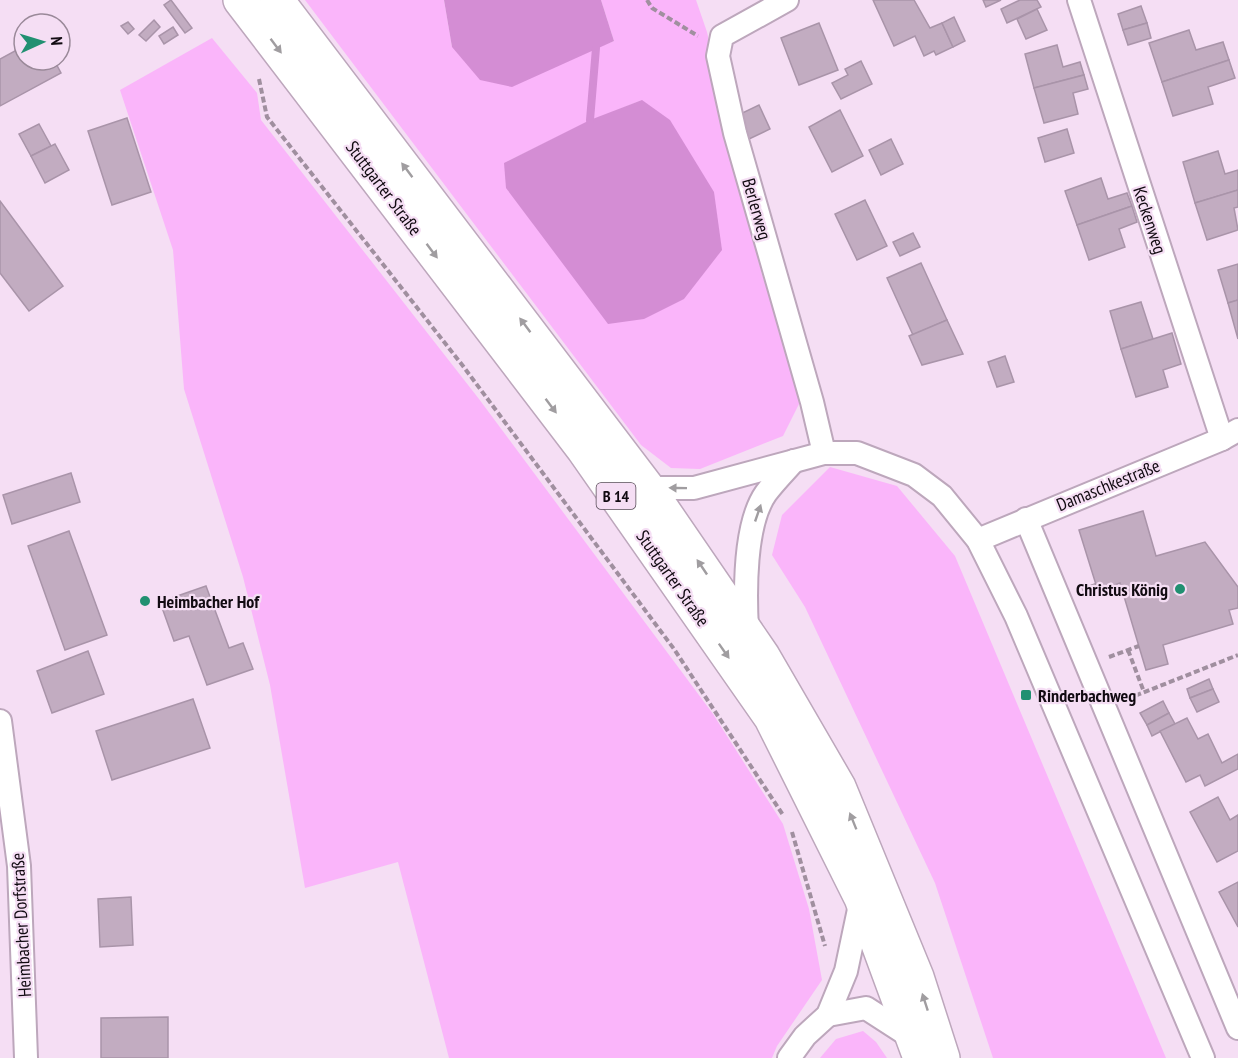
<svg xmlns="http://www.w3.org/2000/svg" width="1238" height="1058" font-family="'PT Sans Narrow',sans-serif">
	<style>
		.green { fill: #fab5fa; fill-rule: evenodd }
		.water { fill: #d48dd4 }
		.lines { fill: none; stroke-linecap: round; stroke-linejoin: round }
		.stream { stroke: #d48dd4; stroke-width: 8 }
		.building { fill: #c2acc1; stroke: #a994a9; stroke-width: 1.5 }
		.minor-casing { stroke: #bda7bc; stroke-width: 26 }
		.primary-casing { stroke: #bda7bc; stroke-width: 36 }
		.path { stroke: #a08f9f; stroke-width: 4; stroke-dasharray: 6 3; stroke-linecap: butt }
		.minor { stroke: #fff; stroke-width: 22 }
		.primary { stroke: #fff; stroke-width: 33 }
		.oneway { fill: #a09da0 }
		.poi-dot { fill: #219071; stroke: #f5def4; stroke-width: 2 }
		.labels { text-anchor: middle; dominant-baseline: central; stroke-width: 4.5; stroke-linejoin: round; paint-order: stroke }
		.shield { fill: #f5def4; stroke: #554a55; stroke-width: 1.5 }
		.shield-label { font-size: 16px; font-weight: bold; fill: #110a11 }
		.street-label { font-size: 18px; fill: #110a11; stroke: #f5def4 }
		.poi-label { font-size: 18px; font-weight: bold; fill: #110a11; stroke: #f5def4; text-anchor: start }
	</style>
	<rect width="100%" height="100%" fill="#f5def4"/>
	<g class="green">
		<path d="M305,0h139l8,47 144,1 18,-7 -13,-41h95l11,32 55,243 27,72 11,55 -17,34 -83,33 -29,-1 -30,-23zM642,100l-138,63 86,-42z"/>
		<polygon points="212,38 257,93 261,120 479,399 713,714 783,824 809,909 822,980 777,1046 772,1058 449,1058 398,862 305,888 270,685 243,577 184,389 173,250 120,90"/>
		<polygon points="830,467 897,486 955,556 1166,1058 993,1058 935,883 805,607 772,555 782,515"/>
		<polygon points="863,1031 876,1042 887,1058 820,1058 836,1039"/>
	</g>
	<g class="water">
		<polygon points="444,0 601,0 614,41 512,87 480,80 452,47"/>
		<polygon points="642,100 670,120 714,192 722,250 684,299 644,319 608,324 506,188 504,163 590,120"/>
	</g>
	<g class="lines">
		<polyline class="stream" points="590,120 596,48"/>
	</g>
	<g class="building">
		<polygon points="171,0 192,28 185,33 164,5"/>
		<polygon points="873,0 914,0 930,28 942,23 953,47 936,55 934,51 924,56 915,36 894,46"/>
		<polygon points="983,0 1001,0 986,7"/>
		<polygon points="1020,0 1037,0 1041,7 1007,23 1001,9"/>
		<polygon points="1141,6 1147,23 1123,30 1118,14"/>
		<polygon points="1037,9 1047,30 1026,39 1017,19"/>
		<polygon points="954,17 965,41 953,47 942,23"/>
		<polygon points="154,20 160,27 146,41 139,35"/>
		<polygon points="128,22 134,29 128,34 121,26"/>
		<polygon points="819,23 838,70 799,85 781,38"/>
		<polygon points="1147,23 1151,38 1128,45 1123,30"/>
		<polygon points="173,27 178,35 164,44 159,36"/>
		<polygon points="1189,30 1196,50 1223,42 1229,60 1162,82 1149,43"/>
		<polygon points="1057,45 1063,67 1080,62 1084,75 1034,88 1025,54"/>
		<polygon points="24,46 24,60 54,60 61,73 0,106 0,59"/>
		<polygon points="1229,60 1235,78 1208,87 1213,104 1173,116 1162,82"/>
		<polygon points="861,61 872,84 841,99 832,83 848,75 845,69"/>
		<polygon points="1084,75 1088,89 1073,93 1078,114 1044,123 1034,88"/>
		<polygon points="759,105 770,129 747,140 736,116"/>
		<polygon points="840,110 863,156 832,172 809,127"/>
		<polygon points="127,118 151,192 112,205 88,131"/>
		<polygon points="39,124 51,146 31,156 19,134"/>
		<polygon points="1067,129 1074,153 1045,162 1038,138"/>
		<polygon points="891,139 903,164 881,175 869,150"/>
		<polygon points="55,144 69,170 45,183 31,156"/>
		<polygon points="1218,151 1225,174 1238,170 1238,190 1195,203 1183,162"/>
		<polygon points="1101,178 1108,199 1127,193 1132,206 1077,225 1065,191"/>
		<polygon points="1238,190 1238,207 1234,208 1238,230 1207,240 1195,203"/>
		<polygon points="865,200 887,246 857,260 835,214"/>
		<polygon points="0,201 63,286 29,311 0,273"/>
		<polygon points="1132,206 1137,222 1119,229 1125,247 1089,260 1077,225"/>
		<polygon points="913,233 920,247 900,256 893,242"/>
		<polygon points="921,263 947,320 913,335 887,278"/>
		<polygon points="1238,264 1238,300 1228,303 1218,270"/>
		<polygon points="1238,300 1238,339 1228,303"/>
		<polygon points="1141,302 1153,339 1121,349 1110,311"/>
		<polygon points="947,320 963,354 922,365 909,336"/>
		<polygon points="1172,333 1181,364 1163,370 1168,387 1136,397 1121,349"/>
		<polygon points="1005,356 1014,382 997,387 988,362"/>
		<polygon points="71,473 80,502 12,524 3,495"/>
		<polygon points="1143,511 1156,556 1205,542 1238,587 1238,608 1229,610 1233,624 1163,645 1168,664 1146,670 1120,583 1098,591 1079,530"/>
		<polygon points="69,531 107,635 65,650 28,546"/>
		<polygon points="206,586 229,648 243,643 253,669 207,685 189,636 174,641 160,602"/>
		<polygon points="88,651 104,694 52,713 37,671"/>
		<polygon points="1209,679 1213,689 1190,698 1187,689"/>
		<polygon points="1213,689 1219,702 1197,712 1190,698"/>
		<polygon points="193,699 210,748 112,780 96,731"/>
		<polygon points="1163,701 1169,713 1147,725 1140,713"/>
		<polygon points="1169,713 1175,724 1152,736 1147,725"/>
		<polygon points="1187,718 1198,739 1208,734 1222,763 1238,754 1238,769 1205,786 1200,775 1186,782 1160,731"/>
		<polygon points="1218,797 1230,820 1238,815 1238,851 1217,862 1190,812"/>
		<polygon points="1238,882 1238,927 1219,892"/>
		<polygon points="131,897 133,945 100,947 98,899"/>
		<polygon points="168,1017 168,1058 101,1058 101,1018"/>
	</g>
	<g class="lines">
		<g class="minor-casing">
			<g id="minor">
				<polyline points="787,0 722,36 718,56 735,133 812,402 824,453"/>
				<polyline points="1079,0 1222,439"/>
				<polyline points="648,488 694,488 824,453 857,453 914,475 942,496 978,540 1016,616 1203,1058"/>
				<polyline points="1026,519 1238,1028"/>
				<polyline points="978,540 1222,439 1238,430"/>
				<path d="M747,630c-2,-37 -3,-106 19,-137 9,-12 19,-22 28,-32"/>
				<polyline points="0,721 19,866 26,1058"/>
				<polyline points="828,1015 866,1008 914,1039"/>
				<polyline points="789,1058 805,1036 828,1015 846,971 861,900"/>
			</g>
		</g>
		<g class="primary-casing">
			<g id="primary">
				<polyline points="240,0 583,449 771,718 861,898 920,1058"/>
				<polyline points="277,0 648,488 763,656 839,787 917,977 943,1058"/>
			</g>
		</g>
		<g class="path">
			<polyline points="647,0 652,8 698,36"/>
			<polyline points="259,79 267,117 463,366 674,649 783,815"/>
			<polyline points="1082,590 1096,585"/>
			<polyline points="1128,650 1144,692"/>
			<polyline points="1109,657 1139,646"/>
			<polyline points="1127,699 1238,655"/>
			<polyline points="792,832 825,946"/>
		</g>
		<use href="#minor" class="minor"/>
		<use href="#primary" class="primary"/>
	</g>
	<defs><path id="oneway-solid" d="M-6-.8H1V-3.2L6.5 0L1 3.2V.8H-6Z" transform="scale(1.5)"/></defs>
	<g class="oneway">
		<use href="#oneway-solid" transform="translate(276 46) rotate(53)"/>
		<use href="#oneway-solid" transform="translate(407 170) rotate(-127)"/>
		<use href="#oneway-solid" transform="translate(432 251) rotate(53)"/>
		<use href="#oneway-solid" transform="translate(525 325) rotate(-127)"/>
		<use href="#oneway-solid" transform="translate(551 406) rotate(53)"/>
		<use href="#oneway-solid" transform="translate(678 488) rotate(-179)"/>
		<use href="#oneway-solid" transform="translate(758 513) rotate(-71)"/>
		<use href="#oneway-solid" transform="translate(702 567) rotate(-124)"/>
		<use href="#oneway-solid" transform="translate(724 651) rotate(55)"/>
		<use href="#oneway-solid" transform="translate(853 821) rotate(-112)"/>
		<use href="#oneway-solid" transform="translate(925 1002) rotate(-108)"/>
	</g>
	<g class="poi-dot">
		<circle cx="1180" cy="589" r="6"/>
		<circle cx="145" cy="601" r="6"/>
		<rect x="1020" y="689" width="12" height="12" rx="3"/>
	</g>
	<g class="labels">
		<rect class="shield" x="596.5" y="483" width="39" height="26" rx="4.5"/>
		<g class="shield-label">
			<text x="616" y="496">B 14</text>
		</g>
		<g class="street-label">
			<text transform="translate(384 188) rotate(53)">Stuttgarter Straße</text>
			<text transform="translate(757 209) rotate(74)">Berlerweg</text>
			<text transform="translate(1150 220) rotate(72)">Keckenweg</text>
			<text transform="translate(1108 485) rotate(-22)">Damaschkestraße</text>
			<text transform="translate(673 578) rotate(55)">Stuttgarter Straße</text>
			<text transform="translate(21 925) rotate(-93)">Heimbacher Dorfstraße</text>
		</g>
		<g class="poi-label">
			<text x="1168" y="589" text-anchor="end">Christus König</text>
			<text x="157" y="601">Heimbacher Hof</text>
			<text x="1038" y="695">Rinderbachweg</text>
		</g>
	</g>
	<g transform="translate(42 42) rotate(86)"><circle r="28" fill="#f5def4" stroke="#9a8999" stroke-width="1.5"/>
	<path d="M0-4.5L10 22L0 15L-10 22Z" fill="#219071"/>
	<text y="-9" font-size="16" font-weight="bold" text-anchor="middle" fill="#110a11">N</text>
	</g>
</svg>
